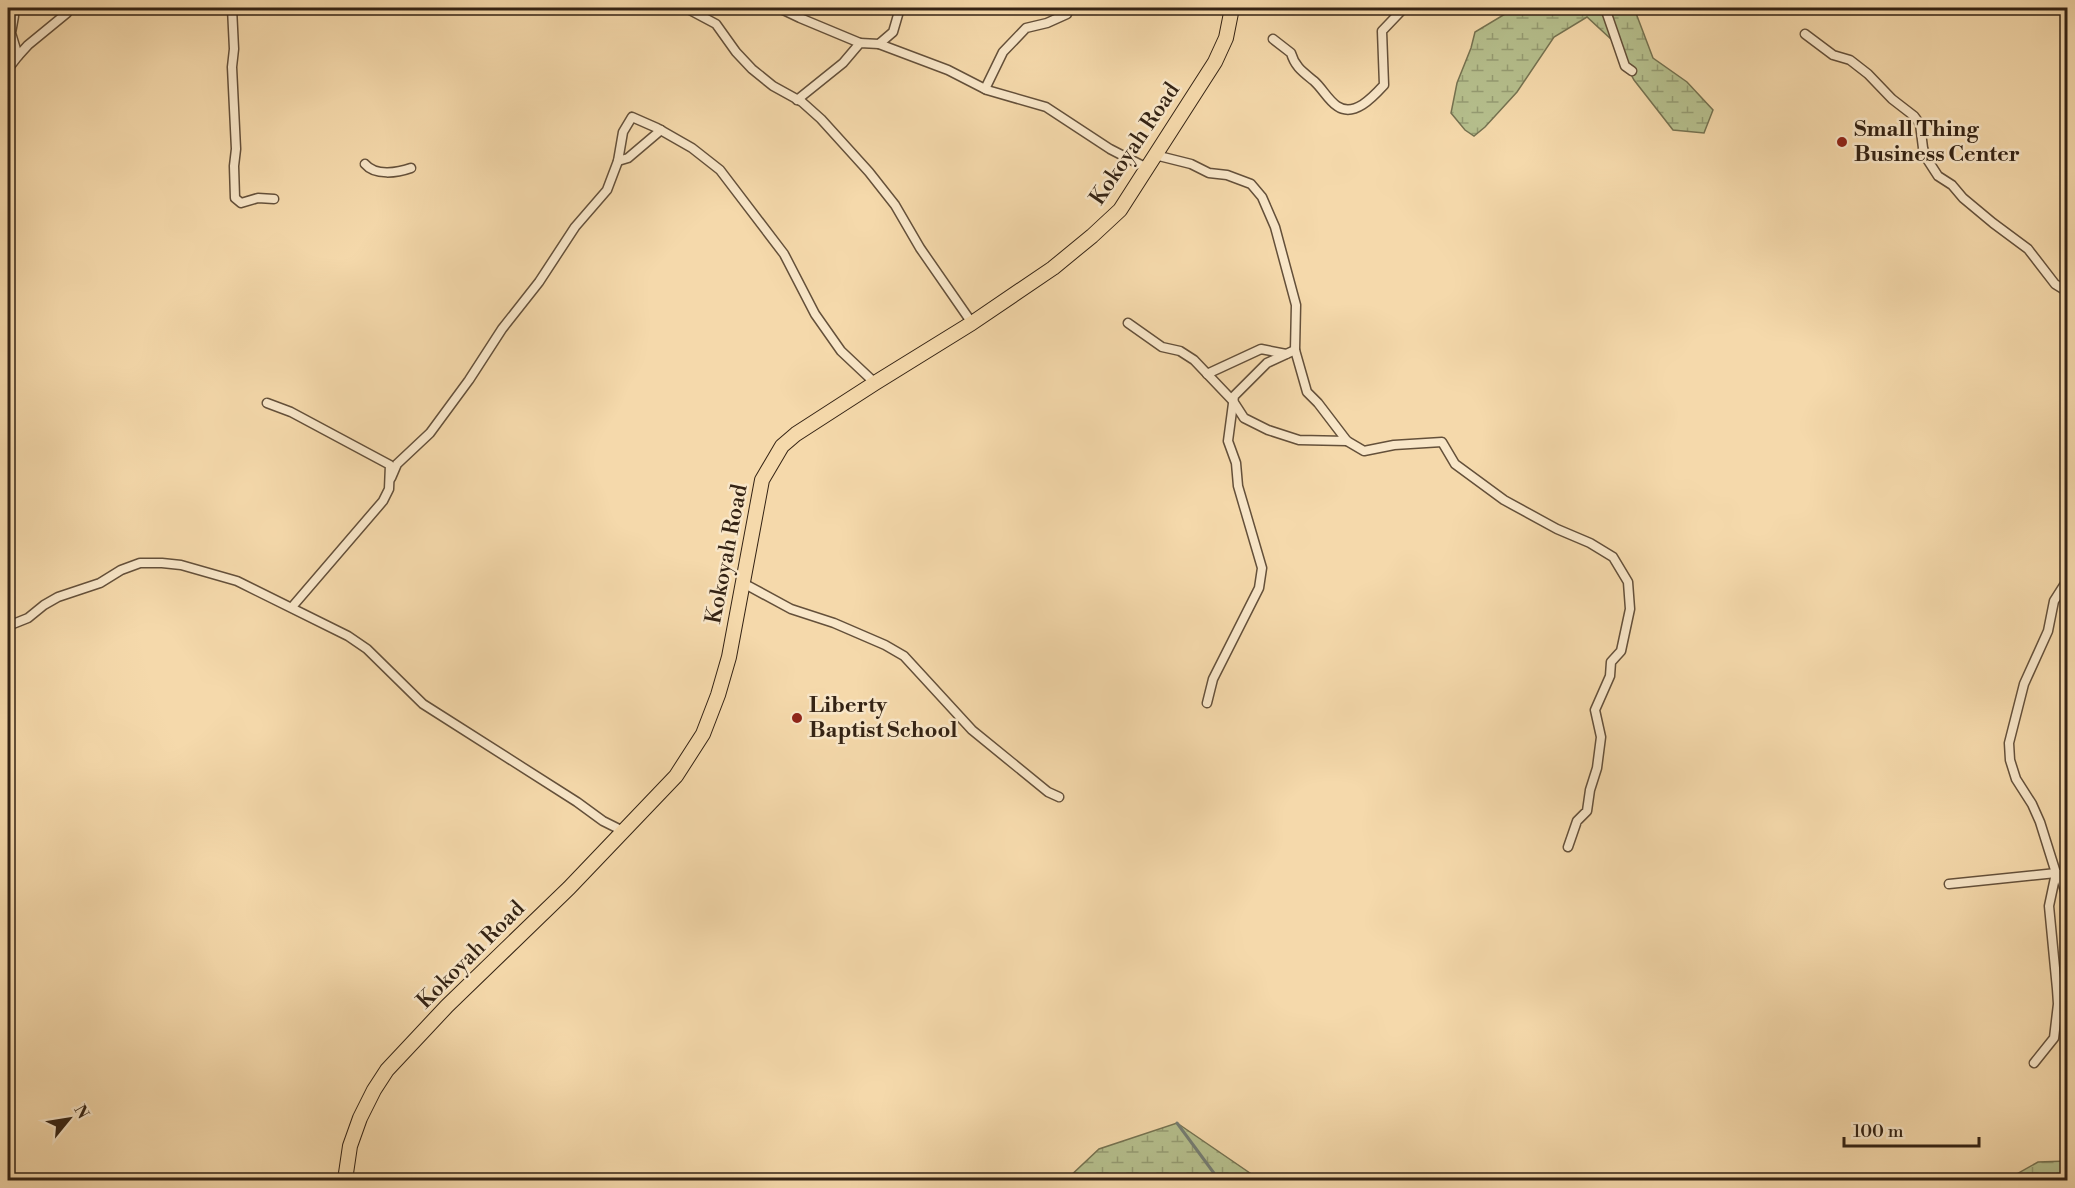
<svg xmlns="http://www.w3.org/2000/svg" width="2075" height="1188" font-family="'Libre Bodoni',serif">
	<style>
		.wetland { fill: url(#wetland-marsh); stroke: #757251; stroke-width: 1.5 }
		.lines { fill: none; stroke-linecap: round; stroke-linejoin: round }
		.stream { stroke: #747d73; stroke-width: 3 }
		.street-casing { stroke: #64503a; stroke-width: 11 }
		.primary-casing { stroke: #342314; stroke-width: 16 }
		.street { stroke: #f8e6c8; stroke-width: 8 }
		.primary { stroke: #f5d9ab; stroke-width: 14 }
		.poi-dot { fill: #8f2418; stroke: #f8e6c8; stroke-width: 2 }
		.labels { text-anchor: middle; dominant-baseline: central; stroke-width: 5; stroke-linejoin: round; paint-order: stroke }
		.poi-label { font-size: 22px; font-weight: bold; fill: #342314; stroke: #f8e6c8; text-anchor: start }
		.street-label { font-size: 22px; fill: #342314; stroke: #f8e6c8 }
	</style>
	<defs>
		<pattern id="wetland-marsh" width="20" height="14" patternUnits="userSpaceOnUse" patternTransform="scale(1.5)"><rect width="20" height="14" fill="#b6c08e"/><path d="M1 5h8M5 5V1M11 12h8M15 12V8" fill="none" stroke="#959c73"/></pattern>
	</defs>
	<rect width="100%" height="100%" fill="#f5d9ab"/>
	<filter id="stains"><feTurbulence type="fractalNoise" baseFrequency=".00333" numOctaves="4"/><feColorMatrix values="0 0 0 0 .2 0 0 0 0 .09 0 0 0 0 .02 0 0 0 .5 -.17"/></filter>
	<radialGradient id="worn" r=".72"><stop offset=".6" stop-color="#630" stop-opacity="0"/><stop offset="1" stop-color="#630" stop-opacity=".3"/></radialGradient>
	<g class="wetland">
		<polygon points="1515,8 1634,8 1653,58 1687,82 1713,110 1704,133 1673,130 1634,80 1613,41 1587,17 1554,37 1517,92 1485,127 1474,136 1465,130 1451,113 1457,83 1471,48 1475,32"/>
		<polygon points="1177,1123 1260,1180 1066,1180 1099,1149"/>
		<polygon points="2067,1161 2067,1180 2006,1180 2038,1162"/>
	</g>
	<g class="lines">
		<polyline class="stream" points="1177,1123 1219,1180"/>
		<g class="street-casing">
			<g id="street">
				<polyline points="232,8 234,49 232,67 236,149 234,166 235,198 241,203 258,198 274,199"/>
				<polyline points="686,8 716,24 736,52 752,69 773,86 802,102 821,119 869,172 895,205 920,248 972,323"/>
				<polyline points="779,8 800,18 860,43"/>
				<polyline points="1605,8 1625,66 1632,71"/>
				<polyline points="1805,34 1833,55 1850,60 1868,74 1892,99 1914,116 1920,124 1923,148 1927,159 1938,176 1952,185 1963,198 1993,223 2028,249 2055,284 2068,292"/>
				<path d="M1273,39l18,14c4,14 12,19 23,28 8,7 14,19 23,25 17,12 36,-9 47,-21l-2,-54 22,-23"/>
				<polyline points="879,44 948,70 987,90 1046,107 1110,149 1147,168"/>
				<polyline points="18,56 28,45 67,13 70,8"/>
				<polyline points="8,69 18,56 11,33 14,16 9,8"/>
				<polyline points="985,89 1003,52 1026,28 1047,23 1067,14 1069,8"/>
				<polyline points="797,100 843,63 860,43 879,44 893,32 900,8"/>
				<polyline points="1155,155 1191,164 1209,173 1227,175 1251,184 1262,197 1275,227 1296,305 1295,350 1307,392 1318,403 1347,441 1364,451 1394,445 1442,442 1455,464 1504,500 1557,529 1590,543 1613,557 1628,582 1630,609 1621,651 1611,662 1610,676 1595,710 1601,737 1597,768 1590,790 1587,811 1577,821 1568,847"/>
				<polyline points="618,161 628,158 661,130"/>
				<path d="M365,164c10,12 32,9 46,4"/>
				<polyline points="1128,323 1162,347 1180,351 1194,360 1233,401 1244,418 1268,430 1299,440 1347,441"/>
				<polyline points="1207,374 1261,349 1286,354"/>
				<polyline points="267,403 291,412 390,465 389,489 383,501 292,607"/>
				<polyline points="391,478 397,464 430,433 469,380 502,329 539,282 575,227 607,190 618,161 623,132 632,117 657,128 692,148 720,170 784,254 815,314 841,351 875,383"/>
				<polyline points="743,583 791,609 834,623 885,645 904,656 972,730 1048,792 1059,797"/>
				<polyline points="8,626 28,618 44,605 58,597 100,583 121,570 140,563 162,563 181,565 237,581 348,636 367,649 423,704 577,802 603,821 623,831"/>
				<polyline points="1207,703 1213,679 1259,588 1262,568 1238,486 1236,463 1228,441 1234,396 1267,363 1295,350"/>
				<polyline points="2060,875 2068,900"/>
				<polyline points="1949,884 2056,873 2068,877"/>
				<polyline points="2034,1063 2054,1038 2058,1004 2057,989 2049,906 2056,873 2040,822 2032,804 2016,779 2010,760 2009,743 2024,684 2048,631 2054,601 2068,579"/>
			</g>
		</g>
		<g class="primary-casing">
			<polyline id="primary" points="345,1180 350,1146 360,1118 374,1090 387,1070 447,1006 569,888 676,776 703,734 718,695 729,657 762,480 782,446 796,434 875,383 972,323 1053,268 1092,236 1120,210 1215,62 1226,38 1232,8"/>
		</g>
		<use href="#street" class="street"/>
		<use href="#primary" class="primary"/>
	</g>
	<g class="poi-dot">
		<circle cx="1842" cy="142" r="6"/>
		<circle cx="797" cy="718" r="6"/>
	</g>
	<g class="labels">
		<g class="poi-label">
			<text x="1854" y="129">Small Thing<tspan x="1854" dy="25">Business Center</tspan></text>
			<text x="809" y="705">Liberty<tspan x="809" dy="25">Baptist School</tspan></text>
		</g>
		<g class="street-label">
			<text transform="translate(1135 144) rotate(-56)">Kokoyah Road</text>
			<text transform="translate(727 554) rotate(-79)">Kokoyah Road</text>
			<text transform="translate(471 955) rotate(-45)">Kokoyah Road</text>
		</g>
	</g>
	<rect width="2075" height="1188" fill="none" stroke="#f5d9ab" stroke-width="30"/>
	<rect x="9" y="9" width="2057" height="1170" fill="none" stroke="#342314" stroke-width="3"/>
	<rect x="15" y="15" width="2045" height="1158" fill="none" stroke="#342314" stroke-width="1.5"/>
	<g transform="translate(69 1119) rotate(60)" stroke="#f8e6c8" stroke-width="4.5" paint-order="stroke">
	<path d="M0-4.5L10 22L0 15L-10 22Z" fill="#342314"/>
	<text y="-9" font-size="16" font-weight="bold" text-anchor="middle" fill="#342314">N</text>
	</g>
	<path d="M1844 1137v9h135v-9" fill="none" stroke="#342314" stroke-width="3"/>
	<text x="1853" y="1137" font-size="18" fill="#342314" stroke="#f8e6c8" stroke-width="4.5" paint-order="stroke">100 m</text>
	<rect width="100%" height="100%" filter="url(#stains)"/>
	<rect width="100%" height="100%" fill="url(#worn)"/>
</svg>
